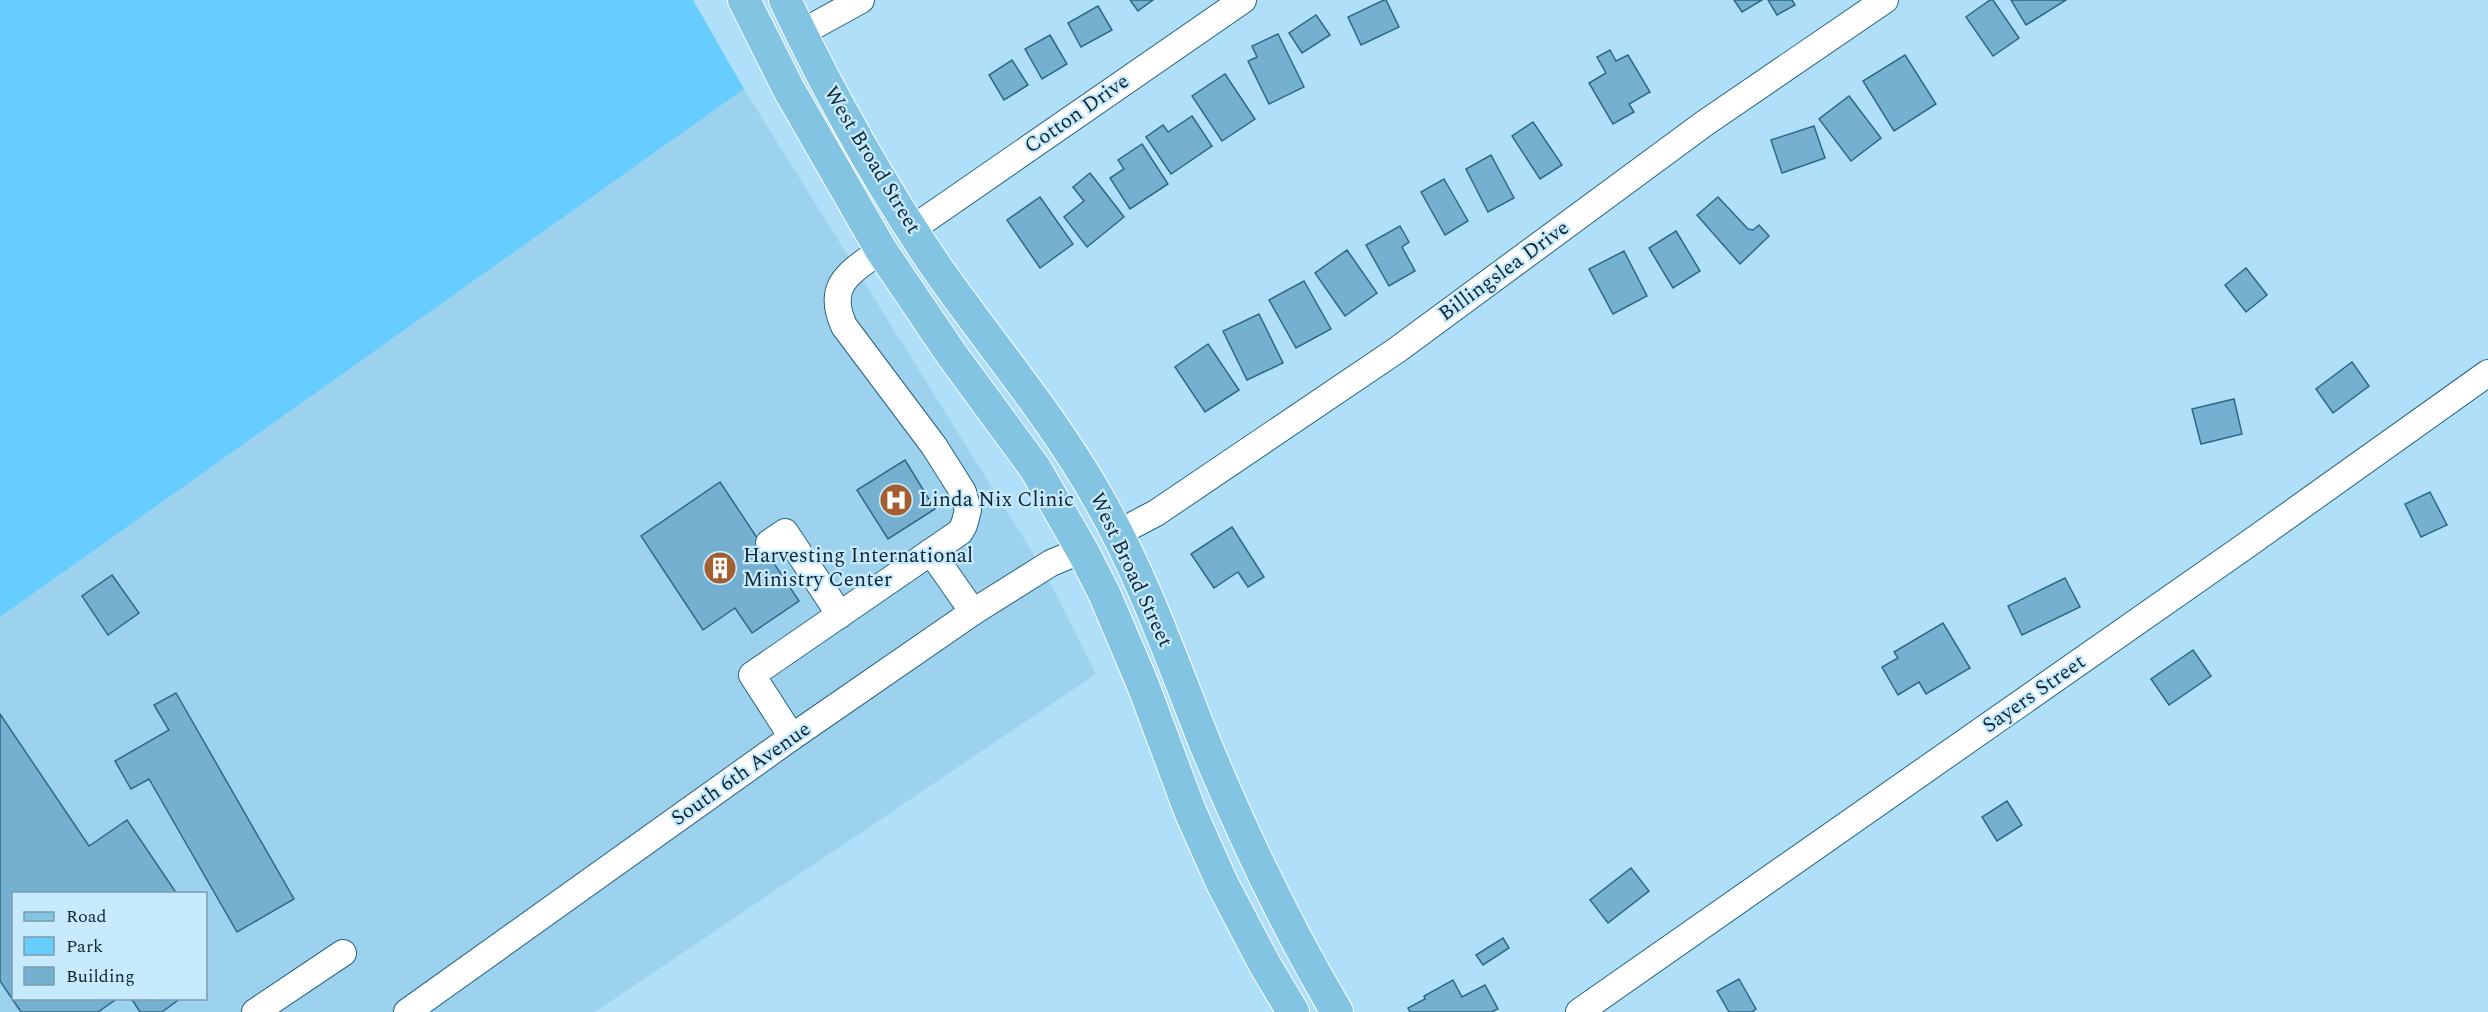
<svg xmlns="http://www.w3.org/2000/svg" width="2488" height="1012" font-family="Spectral,serif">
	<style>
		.built { fill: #9dd2ee; fill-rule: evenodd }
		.green { fill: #67ccfe }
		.building { fill: #75b0d0; stroke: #2d6985; stroke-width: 1.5 }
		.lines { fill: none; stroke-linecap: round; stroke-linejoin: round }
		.minor-casing { stroke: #276380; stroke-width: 28 }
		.major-casing { stroke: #fff; stroke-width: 34 }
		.minor { stroke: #fff; stroke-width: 26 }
		.major { stroke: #83c4e2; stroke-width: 32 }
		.labels { text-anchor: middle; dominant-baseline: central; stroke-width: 4.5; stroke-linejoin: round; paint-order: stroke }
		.street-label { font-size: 21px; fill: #0e2733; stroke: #c7eafe }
		.poi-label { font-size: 21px; fill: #0e2733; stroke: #c7eafe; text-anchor: start }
	</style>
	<rect width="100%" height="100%" fill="#b0dff9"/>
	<path class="built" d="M744,89l287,461 23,40 42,84 -501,338h-595v-395zM14,894h192v104h-192z"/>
	<polygon class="green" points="0,0 693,0 744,89 0,617"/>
	<g class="building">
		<polygon points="1130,0 1153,0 1138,11"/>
		<polygon points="1384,0 1386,0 1399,27 1361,45 1348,17"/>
		<polygon points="1734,0 1762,0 1742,12"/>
		<polygon points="1768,0 1792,0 1795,5 1777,15"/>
		<polygon points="1990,0 1993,0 2019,38 1993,56 1966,17"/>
		<polygon points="2011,0 2066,0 2026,25"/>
		<polygon points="1098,6 1112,30 1081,47 1068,23"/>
		<polygon points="1316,15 1330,35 1302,53 1289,33"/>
		<polygon points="1278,34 1304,87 1269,104 1248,61 1257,57 1252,46"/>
		<polygon points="1050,35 1067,64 1042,79 1025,49"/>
		<polygon points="1610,50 1616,61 1628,55 1650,92 1629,104 1634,112 1613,124 1589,83 1606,73 1597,57"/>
		<polygon points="1905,55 1936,104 1894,131 1863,81"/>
		<polygon points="1012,60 1028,85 1004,100 989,75"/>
		<polygon points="1225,74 1255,119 1222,141 1192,96"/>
		<polygon points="1849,96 1881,138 1851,161 1819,119"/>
		<polygon points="1192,116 1212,146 1171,174 1146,137 1163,125 1168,132"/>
		<polygon points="1533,122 1562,165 1540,179 1512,136"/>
		<polygon points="1814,126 1825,158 1782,173 1771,140"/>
		<polygon points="1142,144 1168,184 1130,209 1110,178 1124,169 1118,160"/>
		<polygon points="1491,155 1514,198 1488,212 1466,169"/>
		<polygon points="1090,173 1124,217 1087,247 1064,217 1084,201 1073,187"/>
		<polygon points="1444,179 1468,221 1445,235 1421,192"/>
		<polygon points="1040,197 1073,244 1040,268 1007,220"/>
		<polygon points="1718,197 1748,229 1753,230 1759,225 1769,236 1740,264 1697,215"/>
		<polygon points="1400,226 1409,242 1402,247 1415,271 1389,286 1366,245"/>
		<polygon points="1676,231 1700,271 1673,288 1649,248"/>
		<polygon points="1347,250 1377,293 1345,316 1315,273"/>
		<polygon points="1624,251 1647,296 1613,314 1589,269"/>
		<polygon points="2246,268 2267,295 2246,312 2225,285"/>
		<polygon points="1304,281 1331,329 1296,348 1269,300"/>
		<polygon points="1259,314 1283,363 1247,380 1223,331"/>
		<polygon points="1208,344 1239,390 1205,412 1175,367"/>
		<polygon points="2352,362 2369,386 2333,413 2316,389"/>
		<polygon points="2234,399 2242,434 2201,444 2192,409"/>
		<polygon points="905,460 935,509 888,539 857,490"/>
		<polygon points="720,482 799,601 752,633 735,608 703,630 641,536"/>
		<polygon points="2430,492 2447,525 2421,537 2405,504"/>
		<polygon points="1232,527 1264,577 1248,587 1238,572 1214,588 1191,554"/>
		<polygon points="112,575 139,613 108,635 82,596"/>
		<polygon points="2065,578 2080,607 2022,635 2008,606"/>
		<polygon points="1943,623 1970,668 1926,694 1919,682 1898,695 1882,667 1898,658 1894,652"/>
		<polygon points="2193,650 2211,676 2169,705 2151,679"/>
		<polygon points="176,693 294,899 237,932 149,779 131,789 115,761 169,730 154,705"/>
		<polygon points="0,714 89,846 127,820 177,894 14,894 14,998 118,998 98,1012 21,1012 0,981"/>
		<polygon points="2007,801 2022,825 1997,841 1982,817"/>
		<polygon points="1631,868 1649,891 1608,923 1590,900"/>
		<polygon points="1503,938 1509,948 1483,965 1476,955"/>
		<polygon points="1739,979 1756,1009 1752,1012 1729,1012 1717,991"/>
		<polygon points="1453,980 1462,997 1485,985 1498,1009 1491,1012 1410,1012 1408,1008 1425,999 1424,996"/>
		<polygon points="131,998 181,998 162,1012 140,1012"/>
	</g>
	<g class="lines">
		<g class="minor-casing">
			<g id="minor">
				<polyline points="801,33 861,0"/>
				<polyline points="912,229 1243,0"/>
				<polyline points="1118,533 1156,513 1397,350 1705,123 1885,0"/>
				<polyline points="769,543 785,532 840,615"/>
				<polyline points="931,552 973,612"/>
				<path d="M792,737l-40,-62 208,-143 4,-7 4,-15 -5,-18 -29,-46 -90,-120c-19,-42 7,-54 37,-76"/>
				<polyline points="255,1012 343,953"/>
				<polyline points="407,1012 792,737 973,612 1051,563 1082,550"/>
				<polyline points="1579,1012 2251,542 2488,373"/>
			</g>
		</g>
		<g class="major-casing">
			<g id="major">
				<polyline points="744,0 788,88 881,250 952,355 1035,468 1082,550 1104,593 1143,685 1190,811 1222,883 1265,965 1293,1012"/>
				<path d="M785,0c44,93 94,183 152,268 53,76 114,147 160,228 45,78 74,162 107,245 38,92 82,185 133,271"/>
			</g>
		</g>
		<use href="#minor" class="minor"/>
		<use href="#major" class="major"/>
	</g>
	<defs>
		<g id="hospital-disc" transform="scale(1.725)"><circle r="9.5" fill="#a35f30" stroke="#c7eafe"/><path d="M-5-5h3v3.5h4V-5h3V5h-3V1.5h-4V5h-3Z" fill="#fff"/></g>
		<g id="building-disc" transform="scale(1.725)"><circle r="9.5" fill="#a35f30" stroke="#c7eafe"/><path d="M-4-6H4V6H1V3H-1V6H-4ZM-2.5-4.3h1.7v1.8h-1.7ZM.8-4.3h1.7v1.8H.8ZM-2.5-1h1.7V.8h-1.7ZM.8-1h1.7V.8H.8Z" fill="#fff"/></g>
	</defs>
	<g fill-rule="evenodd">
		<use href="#hospital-disc" x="896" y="500"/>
		<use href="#building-disc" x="720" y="568"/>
	</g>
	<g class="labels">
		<g class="street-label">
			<text transform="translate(1077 114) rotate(-35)">Cotton Drive</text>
			<text transform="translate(872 160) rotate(59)">West Broad Street</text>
			<text transform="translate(1504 271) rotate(-36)">Billingslea Drive</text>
			<text transform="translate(1131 570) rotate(65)">West Broad Street</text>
			<text transform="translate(2034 694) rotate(-35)">Sayers Street</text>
			<text transform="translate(741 774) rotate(-35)">South 6th Avenue</text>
		</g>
		<g class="poi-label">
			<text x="919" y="500">Linda Nix Clinic</text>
			<text x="743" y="556">Harvesting International<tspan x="743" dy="24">Ministry Center</tspan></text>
		</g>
	</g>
	<rect x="12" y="892" width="195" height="108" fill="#c7eafe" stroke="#7d9cad" stroke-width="1.5"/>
	<rect x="24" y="912" width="30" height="9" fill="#83c4e2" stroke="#7d9cad" stroke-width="1.5"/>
	<text x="66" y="922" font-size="18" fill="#0e2733">Road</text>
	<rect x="24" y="937" width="30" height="18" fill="#67ccfe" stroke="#7d9cad" stroke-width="1.5"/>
	<text x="66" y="952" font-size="18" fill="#0e2733">Park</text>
	<rect x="24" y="967" width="30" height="18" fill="#75b0d0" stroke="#7d9cad" stroke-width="1.5"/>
	<text x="66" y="982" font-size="18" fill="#0e2733">Building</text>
</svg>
